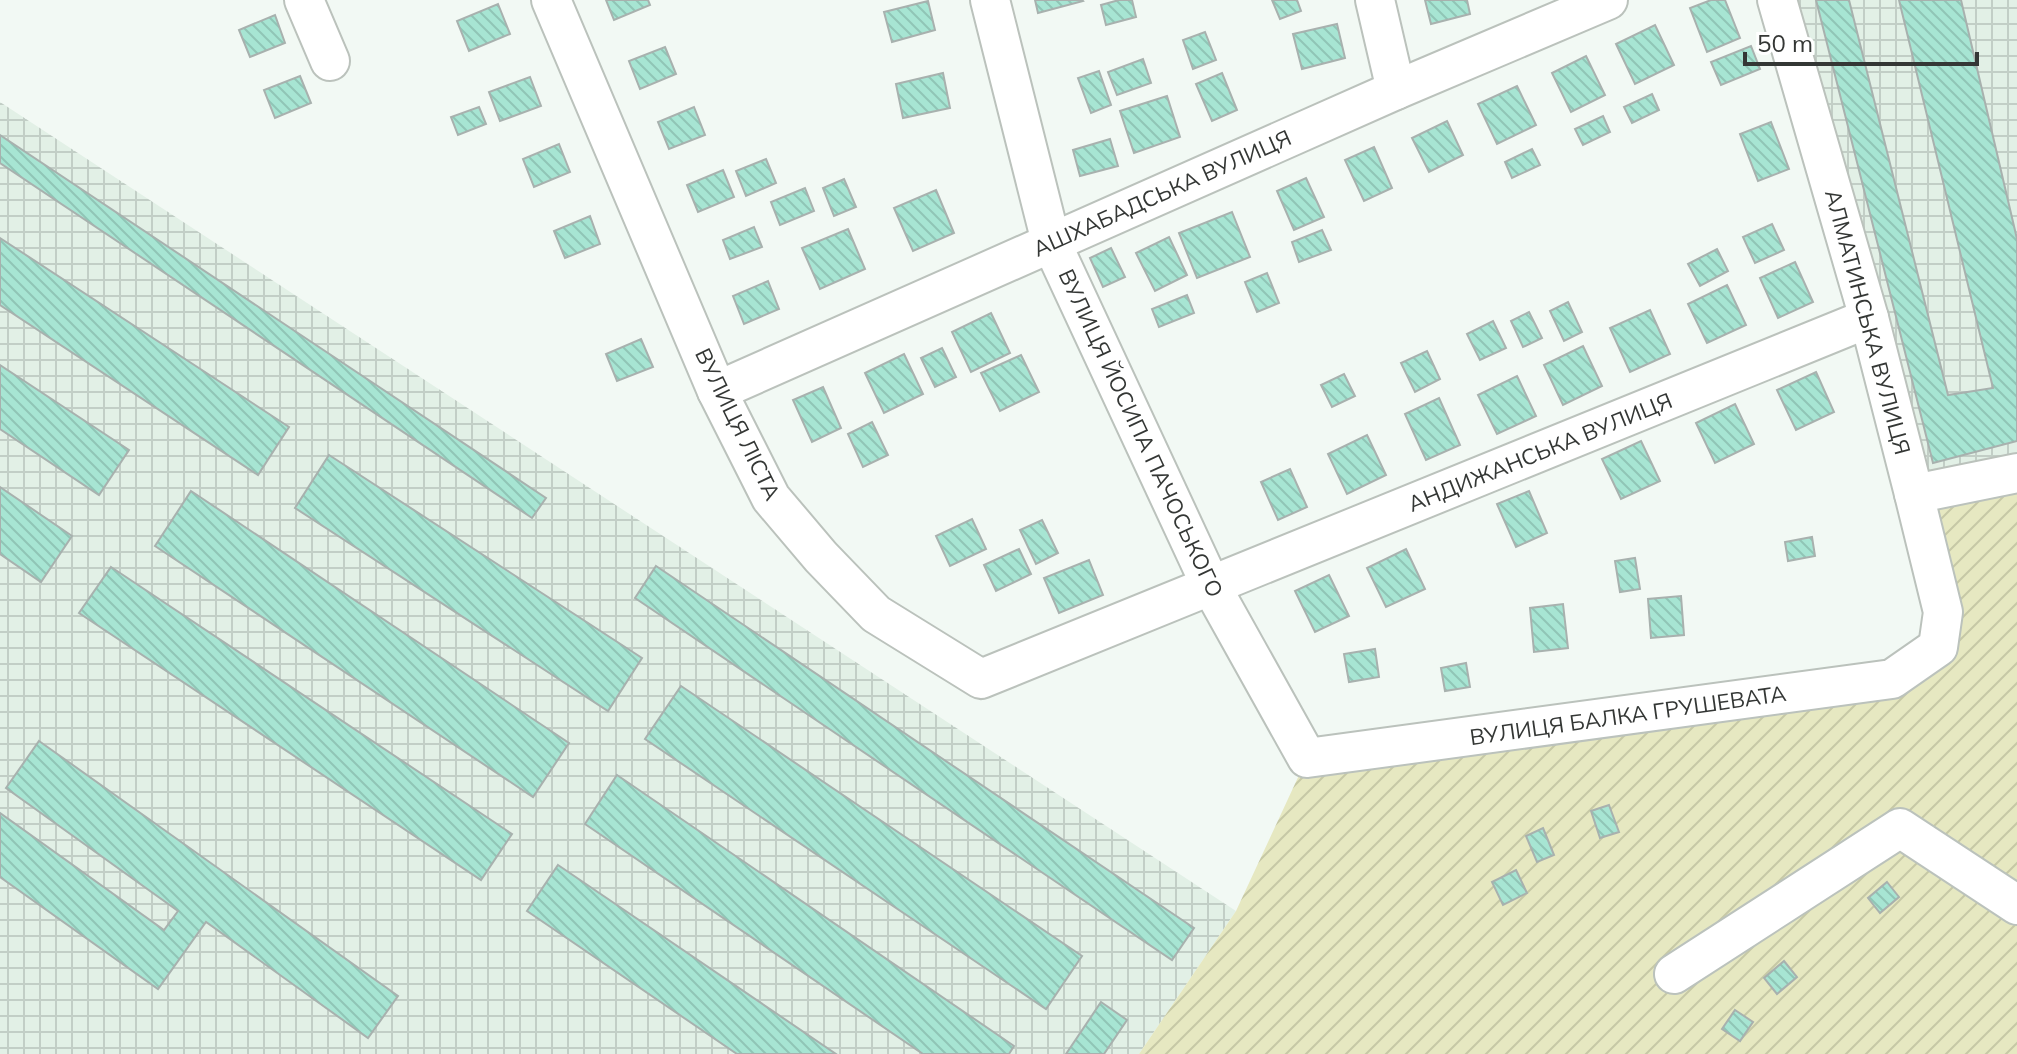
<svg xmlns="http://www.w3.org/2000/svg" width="2017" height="1054" font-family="Mulish,sans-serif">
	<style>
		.industrial { fill: url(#industrial-grid) }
		.garden { fill: url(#garden-furrows) }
		.building { fill: url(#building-back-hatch); stroke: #a8b1ae; stroke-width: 2 }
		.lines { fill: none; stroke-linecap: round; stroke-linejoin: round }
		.minor-casing { stroke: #bbc2bc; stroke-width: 42 }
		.minor { stroke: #fff; stroke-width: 38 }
		.labels { text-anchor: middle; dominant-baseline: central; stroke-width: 8; stroke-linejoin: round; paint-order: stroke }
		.street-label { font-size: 22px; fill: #343735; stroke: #fff }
	</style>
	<defs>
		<pattern id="industrial-grid" width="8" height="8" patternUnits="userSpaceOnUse" patternTransform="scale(2)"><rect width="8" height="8" fill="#e2f0e6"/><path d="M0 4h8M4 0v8" fill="none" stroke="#c2cec6"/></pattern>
		<pattern id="garden-furrows" width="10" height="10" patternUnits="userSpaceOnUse" patternTransform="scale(2)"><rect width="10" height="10" fill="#e6e8c1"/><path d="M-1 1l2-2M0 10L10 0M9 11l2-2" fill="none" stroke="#c6c8a6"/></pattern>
		<pattern id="building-back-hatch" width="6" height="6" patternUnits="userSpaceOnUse" patternTransform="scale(2)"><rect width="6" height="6" fill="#a7e5d3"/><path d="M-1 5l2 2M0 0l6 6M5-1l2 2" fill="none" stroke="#90c5b6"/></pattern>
	</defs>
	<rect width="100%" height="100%" fill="#f2f9f4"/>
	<g class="industrial">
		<polygon points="1793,0 2017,0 2017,473 1914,494"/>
		<polygon points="0,102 1236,911 1139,1054 0,1054"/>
	</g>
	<polygon class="garden" points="2017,473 2017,1054 1139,1054 1236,911 1307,758 1892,679 1938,647 1914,494"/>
	<g class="building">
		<polygon points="606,0 648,0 650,5 614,20"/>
		<polygon points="1035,0 1082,0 1083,1 1038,13"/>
		<polygon points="1119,0 1132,0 1136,17 1106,25 1101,5"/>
		<polygon points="1272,0 1297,0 1301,11 1280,19"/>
		<polygon points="1425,0 1467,0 1470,14 1431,24"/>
		<polygon points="1711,0 1725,0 1740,38 1707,52 1690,8"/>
		<polygon points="1816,0 1849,0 1948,395 1993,388 1899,0 1961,0 2017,239 2017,441 1933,463"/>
		<polygon points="928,1 935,30 892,42 884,12"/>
		<polygon points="498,4 510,34 469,51 457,21"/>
		<polygon points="275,15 285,43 250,57 239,30"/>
		<polygon points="1337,24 1345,58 1302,69 1293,34"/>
		<polygon points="1655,25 1674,65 1635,84 1616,44"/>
		<polygon points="1205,32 1216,60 1193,69 1183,40"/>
		<polygon points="1751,46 1760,69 1721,85 1711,62"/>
		<polygon points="665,47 676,74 640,89 629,61"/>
		<polygon points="1586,56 1605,95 1571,112 1552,73"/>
		<polygon points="1143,59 1151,83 1117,95 1108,72"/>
		<polygon points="1099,71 1111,105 1091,113 1078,78"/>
		<polygon points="943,73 950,108 903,118 896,84"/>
		<polygon points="1222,73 1237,110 1212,121 1196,84"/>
		<polygon points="300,76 311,103 275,118 264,90"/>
		<polygon points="530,77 541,106 500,121 489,92"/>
		<polygon points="1517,86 1536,125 1497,144 1478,104"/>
		<polygon points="1652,94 1659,110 1632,123 1624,107"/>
		<polygon points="1167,96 1180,137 1134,153 1120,111"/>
		<polygon points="479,107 486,124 458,135 451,117"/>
		<polygon points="694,107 705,135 669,149 658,122"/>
		<polygon points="1603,116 1610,132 1583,145 1575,129"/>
		<polygon points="1447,121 1463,155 1429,172 1412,138"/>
		<polygon points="1771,122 1789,169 1758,181 1740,134"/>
		<polygon points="0,135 546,498 532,518 0,163"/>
		<polygon points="1110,139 1118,166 1080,176 1073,150"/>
		<polygon points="559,144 570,172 534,187 523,159"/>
		<polygon points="1374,147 1392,188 1364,201 1345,160"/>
		<polygon points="1532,149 1540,165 1512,178 1505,162"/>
		<polygon points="766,159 776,183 746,196 736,171"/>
		<polygon points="723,170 734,197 698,212 687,185"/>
		<polygon points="1306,178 1324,217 1294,230 1277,191"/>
		<polygon points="844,179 856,207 834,216 823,188"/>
		<polygon points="805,188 814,211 780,225 771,202"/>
		<polygon points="936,190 954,233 913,251 894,208"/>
		<polygon points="1232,212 1250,257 1197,278 1179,233"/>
		<polygon points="590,216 600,244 565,258 554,231"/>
		<polygon points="1772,224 1784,250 1755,263 1743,237"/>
		<polygon points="754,227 762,247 730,259 723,240"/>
		<polygon points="848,229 865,269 820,289 802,248"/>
		<polygon points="1322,230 1331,250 1299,262 1292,242"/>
		<polygon points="1169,237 1187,275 1155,291 1136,253"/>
		<polygon points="0,238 289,427 258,475 0,305"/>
		<polygon points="1111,248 1125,277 1103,287 1090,258"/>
		<polygon points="1717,249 1728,271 1700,286 1688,264"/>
		<polygon points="1795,262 1813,302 1778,318 1760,278"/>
		<polygon points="1267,273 1279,303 1257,312 1245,282"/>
		<polygon points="768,281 779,309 744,324 733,296"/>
		<polygon points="1727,285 1746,325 1707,343 1688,304"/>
		<polygon points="1187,295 1194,313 1159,327 1152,309"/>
		<polygon points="1568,302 1582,332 1564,341 1550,311"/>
		<polygon points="1650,310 1670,354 1630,372 1610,328"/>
		<polygon points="1529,312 1542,338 1523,347 1511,321"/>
		<polygon points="991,313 1010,353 971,372 952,332"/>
		<polygon points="1493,321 1506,348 1480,360 1467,334"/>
		<polygon points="641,339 653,367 617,381 606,354"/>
		<polygon points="1583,346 1602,386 1563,405 1544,365"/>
		<polygon points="942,348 956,377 935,387 921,358"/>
		<polygon points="1427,351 1440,379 1415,392 1401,363"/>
		<polygon points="904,354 923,394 884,413 865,373"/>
		<polygon points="1021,355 1039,392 1000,411 981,373"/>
		<polygon points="0,365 129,450 99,495 0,429"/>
		<polygon points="1816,372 1834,412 1796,430 1777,390"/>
		<polygon points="1344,374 1355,396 1332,407 1321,385"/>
		<polygon points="1517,376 1536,416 1497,434 1478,395"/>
		<polygon points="823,387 841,428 812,442 793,400"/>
		<polygon points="1439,398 1460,445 1426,460 1405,414"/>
		<polygon points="1735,404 1754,444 1715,463 1696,423"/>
		<polygon points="872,422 888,455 863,467 848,434"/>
		<polygon points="1367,435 1386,475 1347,494 1328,454"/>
		<polygon points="1641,441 1660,481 1621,499 1602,459"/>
		<polygon points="329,455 642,658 608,711 295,508"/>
		<polygon points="1290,469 1307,507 1278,520 1261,482"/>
		<polygon points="0,487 72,536 41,582 0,554"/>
		<polygon points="191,491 569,743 533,797 155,546"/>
		<polygon points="1529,491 1547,533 1516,547 1497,504"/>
		<polygon points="972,519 986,549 950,566 936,536"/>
		<polygon points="1042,520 1058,553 1036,564 1020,530"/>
		<polygon points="1812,537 1815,556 1788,561 1785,542"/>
		<polygon points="1019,549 1031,574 996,591 984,565"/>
		<polygon points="1406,549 1425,589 1386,607 1367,568"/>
		<polygon points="1635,558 1640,589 1620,592 1615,561"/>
		<polygon points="1089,560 1103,595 1059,613 1044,578"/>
		<polygon points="656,566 1194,928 1172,960 635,598"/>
		<polygon points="111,567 512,834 481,880 79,613"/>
		<polygon points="1329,575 1349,616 1315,632 1295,591"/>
		<polygon points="1681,596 1684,635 1651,638 1648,599"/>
		<polygon points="1563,604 1568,648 1534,652 1530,608"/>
		<polygon points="1375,649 1379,677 1349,682 1344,654"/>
		<polygon points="1466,663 1470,687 1445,691 1441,668"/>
		<polygon points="681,686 1082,956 1046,1009 645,739"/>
		<polygon points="39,741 398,996 368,1038 206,922 158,989 0,877 0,813 164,930 178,911 6,788"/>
		<polygon points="617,775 1014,1046 1009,1054 923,1054 585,824"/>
		<polygon points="1609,805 1619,832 1600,838 1591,811"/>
		<polygon points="1543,828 1554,855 1537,862 1526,836"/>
		<polygon points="558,865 836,1054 737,1054 527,911"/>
		<polygon points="1516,870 1527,893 1503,905 1492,882"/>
		<polygon points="1887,882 1899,897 1880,913 1868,898"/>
		<polygon points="1784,961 1797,977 1777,994 1764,978"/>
		<polygon points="1101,1002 1127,1020 1104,1054 1066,1054"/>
		<polygon points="1735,1010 1753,1022 1740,1041 1722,1029"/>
	</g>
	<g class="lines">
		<g class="minor-casing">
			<g id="minor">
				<polyline points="304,0 330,61"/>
				<polyline points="551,0 717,391 771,498 821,557 876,614 981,679 1869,318"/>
				<polyline points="990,0 1051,242 1211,586 1307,758 1892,679 1938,647 1943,612 1914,494 1869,318 1777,0"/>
				<polyline points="1375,0 1396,90"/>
				<polyline points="717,391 1396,90 1608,0"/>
				<polyline points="1914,494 2017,473"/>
				<polyline points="1674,974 1900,828 2017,905"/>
			</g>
		</g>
		<use href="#minor" class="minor"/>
	</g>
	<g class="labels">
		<g class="street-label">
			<text transform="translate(1162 193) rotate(-24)">АШХАБАДСЬКА ВУЛИЦЯ</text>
			<text transform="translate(1868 322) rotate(75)">АЛМАТИНСЬКА ВУЛИЦЯ</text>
			<text transform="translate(738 424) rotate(64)">ВУЛИЦЯ ЛІСТА</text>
			<text transform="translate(1141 433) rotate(65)">ВУЛИЦЯ ЙОСИПА ПАЧОСЬКОГО</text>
			<text transform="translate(1540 452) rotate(-22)">АНДИЖАНСЬКА ВУЛИЦЯ</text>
			<text transform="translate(1628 715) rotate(-8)">ВУЛИЦЯ БАЛКА ГРУШЕВАТА</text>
		</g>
	</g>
	<path d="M1745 52v12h232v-12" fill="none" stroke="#343735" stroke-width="4"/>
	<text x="1757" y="52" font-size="24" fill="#343735" stroke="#ffffff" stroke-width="6" paint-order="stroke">50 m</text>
</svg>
